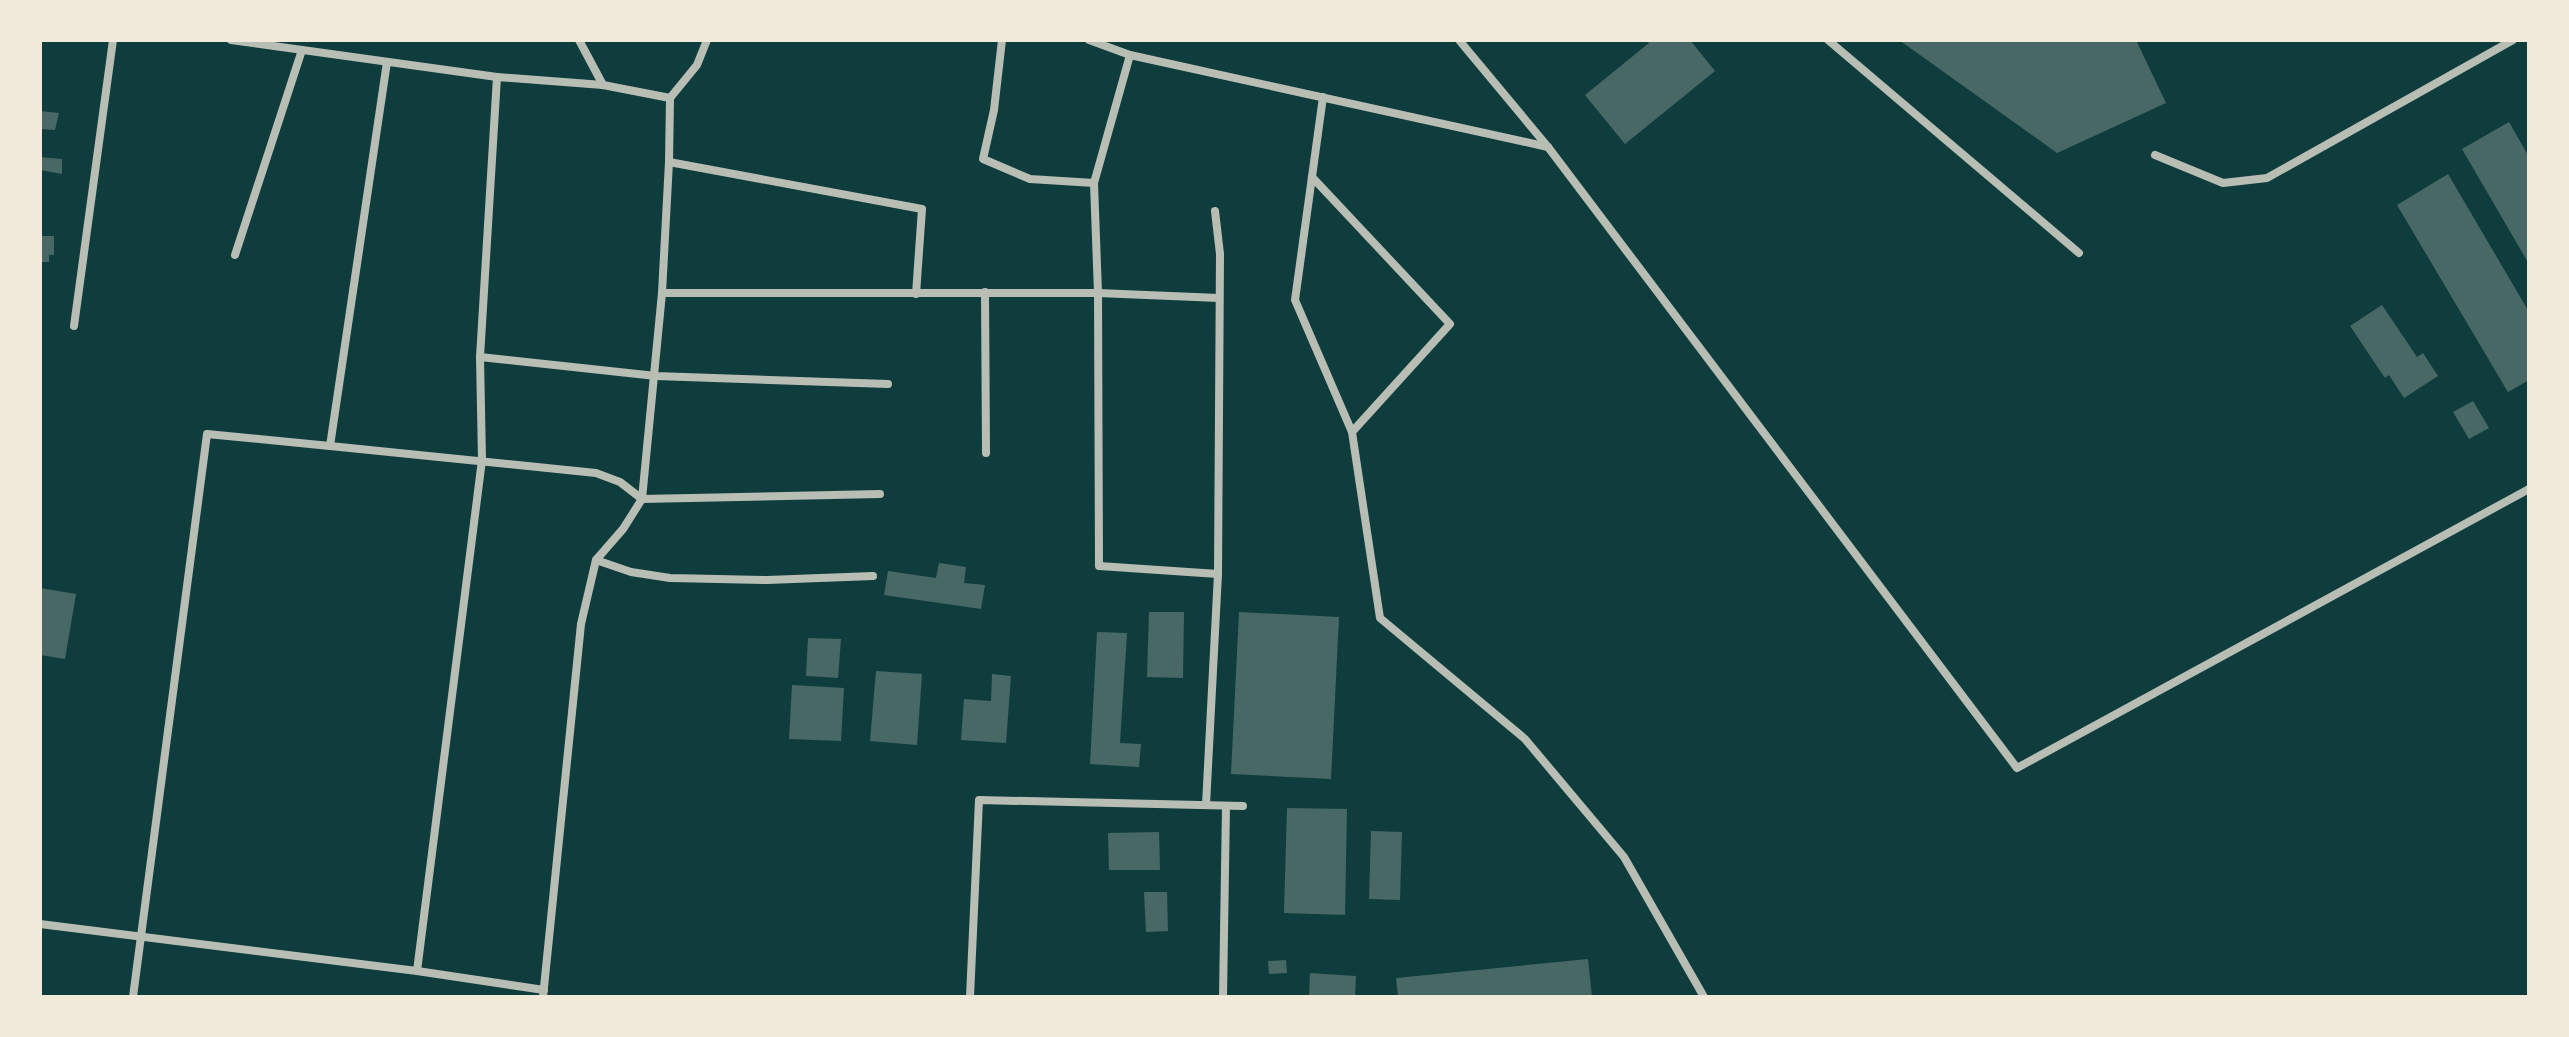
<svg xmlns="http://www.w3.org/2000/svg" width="2569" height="1037" font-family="Quicksand,sans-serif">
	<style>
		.building { fill: #486865 }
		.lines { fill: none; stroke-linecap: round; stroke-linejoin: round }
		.minor { stroke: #b8beb3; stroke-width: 8 }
	</style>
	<rect width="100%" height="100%" fill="#0f3d3e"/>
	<g class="building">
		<polygon points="1646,40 1690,40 1715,71 1625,144 1585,95 1649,43"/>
		<polygon points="1899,40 2136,40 2166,103 2057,153"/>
		<polygon points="40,111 59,113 55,130 40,129"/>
		<polygon points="2509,122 2529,157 2529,264 2462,149"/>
		<polygon points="40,157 62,159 62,174 40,170"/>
		<polygon points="2448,174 2529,312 2529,380 2508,392 2397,205"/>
		<polygon points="40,236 54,236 54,255 49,255 49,262 40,262"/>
		<polygon points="2382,305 2417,357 2423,353 2438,376 2404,398 2389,375 2385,378 2350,326"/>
		<polygon points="2473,401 2489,428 2469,439 2453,412"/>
		<polygon points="939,563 966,567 964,583 985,585 981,609 884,595 888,571 936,578"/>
		<polygon points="40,588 76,594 65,659 40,655"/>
		<polygon points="1149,612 1184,612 1183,678 1147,677"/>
		<polygon points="1239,612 1339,617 1331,779 1231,774"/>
		<polygon points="1097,632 1127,633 1120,743 1141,744 1139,767 1090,764"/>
		<polygon points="808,638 841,639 838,678 806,676"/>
		<polygon points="876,671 922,674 917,745 870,741"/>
		<polygon points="992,674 1011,676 1006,743 961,740 964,699 991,701"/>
		<polygon points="792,685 844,688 841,741 789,739"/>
		<polygon points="1287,808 1347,809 1345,915 1284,913"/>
		<polygon points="1371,831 1402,832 1400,900 1369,899"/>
		<polygon points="1159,832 1160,870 1109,870 1108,833"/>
		<polygon points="1144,892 1167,892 1168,931 1146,932"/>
		<polygon points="1588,959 1592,997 1398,997 1396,978"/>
		<polygon points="1286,960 1287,973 1269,974 1268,961"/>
		<polygon points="1310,973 1356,976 1355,997 1309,997"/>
	</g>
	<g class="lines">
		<g class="minor">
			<polyline points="231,40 497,77 603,85 670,98 697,65 707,40"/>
			<polyline points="579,40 603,85"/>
			<polyline points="1002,40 994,110 983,159 1030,179 1094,183"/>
			<polyline points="1089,40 1130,55 1548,147"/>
			<polyline points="1459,40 1548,147 2017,768 2529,489"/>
			<polyline points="1828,40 2079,253"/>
			<polyline points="1130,55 1094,183 1098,293 1099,566 1218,574 1220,254 1215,211"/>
			<polyline points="387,62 330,446 596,473 620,482 642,499 880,494"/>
			<polyline points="497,77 480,357 656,376 888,384"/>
			<polyline points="1323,97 1295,300 1352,432"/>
			<polyline points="670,98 669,162 662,293 1098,293 1219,298"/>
			<polyline points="2155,155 2223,183 2267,178 2513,40"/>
			<polyline points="669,162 922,209 916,294"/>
			<polyline points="1312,177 1450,324 1352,432 1380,618 1525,739 1624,857 1704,997"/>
			<polyline points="235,255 302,50"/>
			<polyline points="985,292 986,453"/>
			<polyline points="74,326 113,40"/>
			<polyline points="596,560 631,572 670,578 767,580 873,576"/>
			<polyline points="1206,805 1218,574"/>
			<polyline points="40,924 417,971 544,990"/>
			<polyline points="417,971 482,460 480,357"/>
			<polyline points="133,997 207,434 330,446"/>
			<polyline points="543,997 581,624 596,560 623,529 642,499 662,293"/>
			<polyline points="970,997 979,800 1243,806"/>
			<polyline points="1223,997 1226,806"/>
		</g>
	</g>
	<rect width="2569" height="1037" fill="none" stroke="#f1e9da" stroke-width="84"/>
</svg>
